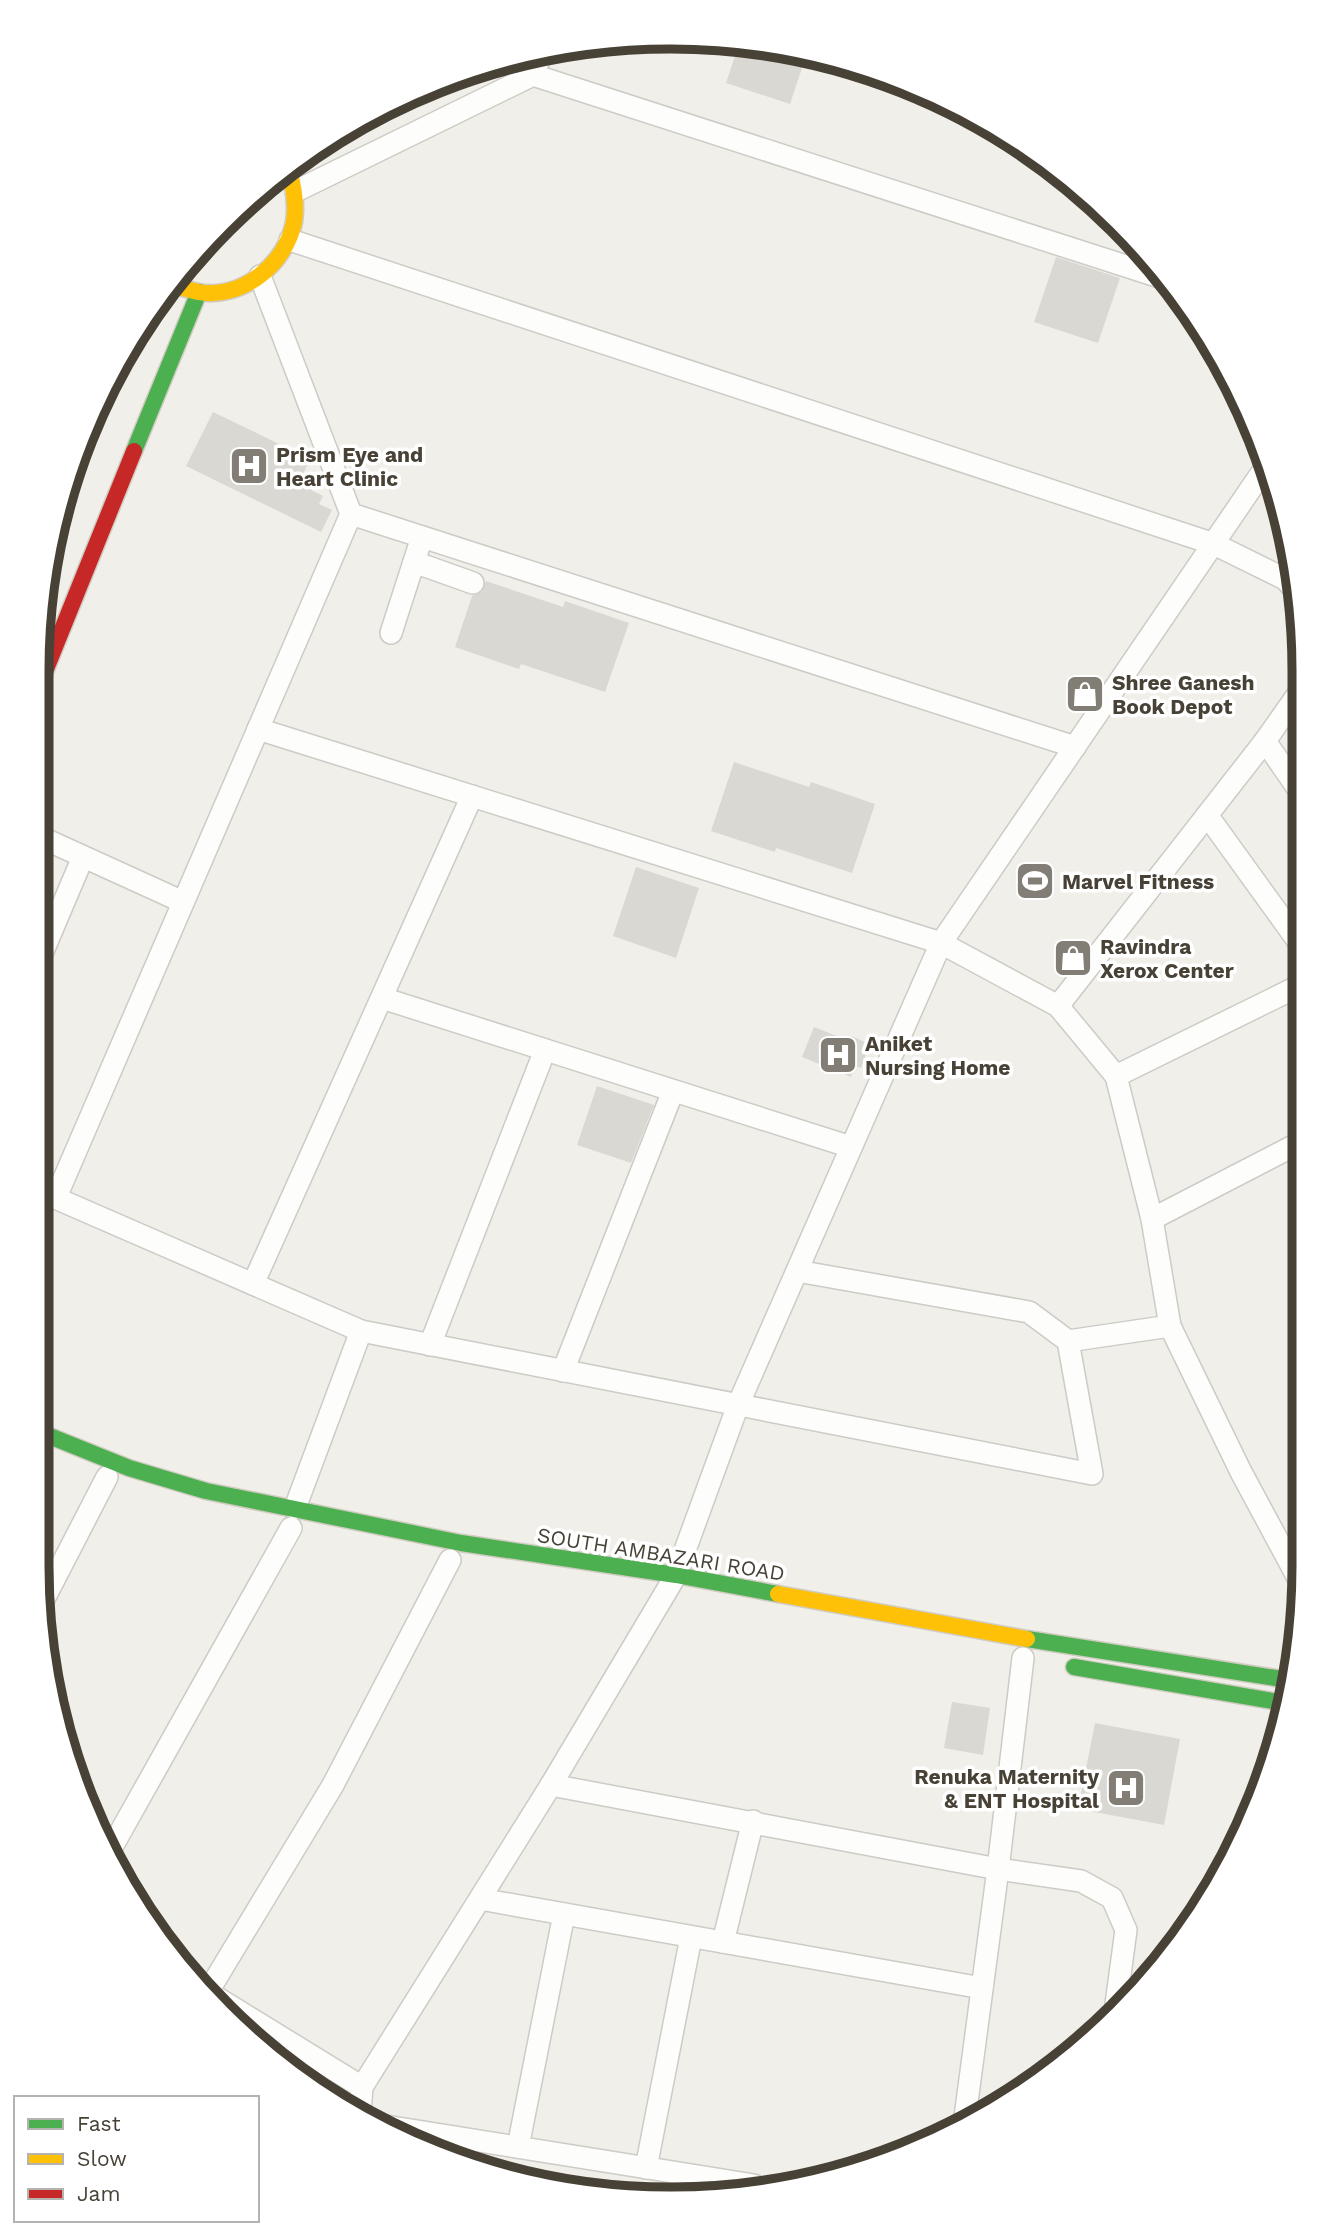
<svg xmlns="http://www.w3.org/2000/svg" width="1341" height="2236" font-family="'Work Sans',sans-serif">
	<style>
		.building { fill: #dad8d2 }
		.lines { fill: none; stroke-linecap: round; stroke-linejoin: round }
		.street-casing { stroke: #cdcbc6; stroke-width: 24 }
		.fast-casing { stroke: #d0ccc1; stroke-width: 19 }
		.slow-casing { stroke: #d0ccc1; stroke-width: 19 }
		.jam-casing { stroke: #d0ccc1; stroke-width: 19 }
		.street { stroke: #fdfdfc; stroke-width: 21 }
		.fast { stroke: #4caf50; stroke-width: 16 }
		.slow { stroke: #ffc107; stroke-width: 16 }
		.jam { stroke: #c62828; stroke-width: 16 }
		.labels { text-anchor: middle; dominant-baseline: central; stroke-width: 7; stroke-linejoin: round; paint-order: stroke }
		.poi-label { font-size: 21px; font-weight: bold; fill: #474136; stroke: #fff; text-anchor: start }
		.street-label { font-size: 21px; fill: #474136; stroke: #fff }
		.rim { fill: none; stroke: #474136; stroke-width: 9 }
	</style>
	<rect width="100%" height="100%" fill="#f1efea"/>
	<g class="building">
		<polygon points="739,44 795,49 807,53 790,104 726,83"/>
		<polygon points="1056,257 1120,278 1098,343 1034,322"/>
		<polygon points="213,412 310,459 303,474 316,480 311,490 323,496 319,504 332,510 321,532 186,466"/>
		<polygon points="486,581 563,607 565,601 629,623 605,692 521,664 519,669 455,647 472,596 482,592"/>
		<polygon points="734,762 809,787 811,782 875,804 852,873 776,848 775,852 711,831"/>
		<polygon points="636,867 699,888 676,958 613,936"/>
		<polygon points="814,1027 849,1041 851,1036 870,1044 861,1068 855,1066 851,1077 802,1057"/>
		<polygon points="597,1086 654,1105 631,1163 577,1145"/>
		<polygon points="952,1702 990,1708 983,1755 944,1748"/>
		<polygon points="1095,1723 1180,1739 1164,1825 1078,1809"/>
	</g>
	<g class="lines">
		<g class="street-casing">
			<g id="street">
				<polyline points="533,75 1166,279"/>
				<polyline points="296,191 533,75 543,50"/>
				<polyline points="290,240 1214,544 1285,579 1295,590"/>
				<polyline points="260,276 351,514 1075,747"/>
				<polyline points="414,562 473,583"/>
				<polyline points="391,633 422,537"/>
				<polyline points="258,729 941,943 1058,1006 1116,1076 1152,1219 1170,1326 1241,1472 1297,1576 1303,1591"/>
				<polyline points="1265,741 1303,796"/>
				<polyline points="1207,815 1303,948"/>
				<polyline points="38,836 183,902"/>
				<polyline points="38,963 83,857"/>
				<polyline points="382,998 851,1147"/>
				<polyline points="1058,1006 1265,741 1303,687"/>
				<polyline points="1116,1076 1303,984"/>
				<polyline points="37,1190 361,1331 1092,1474 1068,1341 1029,1312 797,1271"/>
				<polyline points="56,1197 351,514"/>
				<polyline points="1152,1219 1303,1141"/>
				<polyline points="253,1284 472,796"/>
				<polyline points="1068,1341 1170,1326"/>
				<polyline points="430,1345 545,1050"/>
				<polyline points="563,1371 673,1091"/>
				<polyline points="295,1508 361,1331"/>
				<polyline points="43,1601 107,1477"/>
				<polyline points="551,1785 998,1869 1081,1881 1112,1898 1126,1930 1116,2004"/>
				<polyline points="112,1847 291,1528"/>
				<polyline points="480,1899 982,1988"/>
				<polyline points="723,1942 753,1821"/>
				<polyline points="209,1990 333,1785 450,1560"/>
				<polyline points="219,1999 362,2087"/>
				<polyline points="360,2113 362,2087 551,1785 676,1575 738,1405 941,943 1269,462"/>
				<polyline points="965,2117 998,1869 1023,1658"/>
				<polyline points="386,2126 754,2185"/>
				<polyline points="518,2147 564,1914"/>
				<polyline points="646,2168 691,1937"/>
			</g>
		</g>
		<g class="fast-casing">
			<g id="fast">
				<polyline points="134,451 199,292"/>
				<polyline points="37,1431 129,1468 206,1491 461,1543 676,1575 778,1594"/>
				<polyline points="1027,1639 1288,1680"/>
				<polyline points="1074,1667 1284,1703"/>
			</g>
		</g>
		<g class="slow-casing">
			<g id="slow">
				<path d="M172,284c8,3 17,6 26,8 44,8 88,-28 96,-70 3,-19 -1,-36 -5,-54"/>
				<polyline points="778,1594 1027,1639"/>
			</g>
		</g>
		<g class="jam-casing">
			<polyline id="jam" points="38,689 134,451"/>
		</g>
		<use href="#street" class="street"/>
		<use href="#fast" class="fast"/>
		<use href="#slow" class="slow"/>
		<use href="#jam" class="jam"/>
	</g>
	<defs>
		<g id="hospital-square" transform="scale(2.0125)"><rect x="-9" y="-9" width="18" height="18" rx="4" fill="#827e75" stroke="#fff"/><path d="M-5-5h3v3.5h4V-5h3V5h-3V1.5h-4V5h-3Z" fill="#fff"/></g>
		<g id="shop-square" transform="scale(2.0125)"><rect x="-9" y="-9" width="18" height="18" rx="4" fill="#827e75" stroke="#fff"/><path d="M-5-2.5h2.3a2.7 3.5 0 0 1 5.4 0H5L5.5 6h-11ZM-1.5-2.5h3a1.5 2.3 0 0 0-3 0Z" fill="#fff"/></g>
		<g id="stadium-square" transform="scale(2.0125)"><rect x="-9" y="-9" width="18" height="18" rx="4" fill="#827e75" stroke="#fff"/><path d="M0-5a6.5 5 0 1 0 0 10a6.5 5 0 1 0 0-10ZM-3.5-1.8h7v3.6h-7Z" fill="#fff"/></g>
	</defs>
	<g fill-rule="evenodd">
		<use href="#hospital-square" x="249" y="466"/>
		<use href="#shop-square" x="1085" y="694"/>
		<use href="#stadium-square" x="1035" y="881"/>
		<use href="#shop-square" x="1073" y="958"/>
		<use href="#hospital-square" x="838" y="1055"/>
		<use href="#hospital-square" x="1126" y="1788"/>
	</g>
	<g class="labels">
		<g class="poi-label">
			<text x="276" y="454">Prism Eye and<tspan x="276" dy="24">Heart Clinic</tspan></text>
			<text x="1112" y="682">Shree Ganesh<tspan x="1112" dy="24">Book Depot</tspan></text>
			<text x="1062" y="881">Marvel Fitness</text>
			<text x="1100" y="946">Ravindra<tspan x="1100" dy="24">Xerox Center</tspan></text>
			<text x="865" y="1043">Aniket<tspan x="865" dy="24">Nursing Home</tspan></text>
			<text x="1099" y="1776" text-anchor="end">Renuka Maternity<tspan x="1099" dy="24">&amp; ENT Hospital</tspan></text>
		</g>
		<g class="street-label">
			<text transform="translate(661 1554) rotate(9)">SOUTH AMBAZARI ROAD</text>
		</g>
	</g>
	<path d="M0 0H1341V2236H0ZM670 49H671A621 621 0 0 1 1292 670V1566A621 621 0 0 1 671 2187H670A621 621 0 0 1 49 1566V670A621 621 0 0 1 670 49Z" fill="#fff" fill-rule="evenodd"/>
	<path class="rim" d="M670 49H671A621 621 0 0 1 1292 670V1566A621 621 0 0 1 671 2187H670A621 621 0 0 1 49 1566V670A621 621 0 0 1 670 49Z"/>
	<rect x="14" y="2096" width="245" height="126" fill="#ffffff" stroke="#b5b3af" stroke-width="2"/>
	<rect x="28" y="2119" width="35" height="10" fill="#4caf50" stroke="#b5b3af" stroke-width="2"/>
	<text x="77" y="2131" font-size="21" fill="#474136">Fast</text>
	<rect x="28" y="2154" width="35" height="10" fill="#ffc107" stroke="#b5b3af" stroke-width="2"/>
	<text x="77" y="2166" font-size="21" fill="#474136">Slow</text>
	<rect x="28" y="2189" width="35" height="10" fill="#c62828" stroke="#b5b3af" stroke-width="2"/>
	<text x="77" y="2201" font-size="21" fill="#474136">Jam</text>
</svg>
